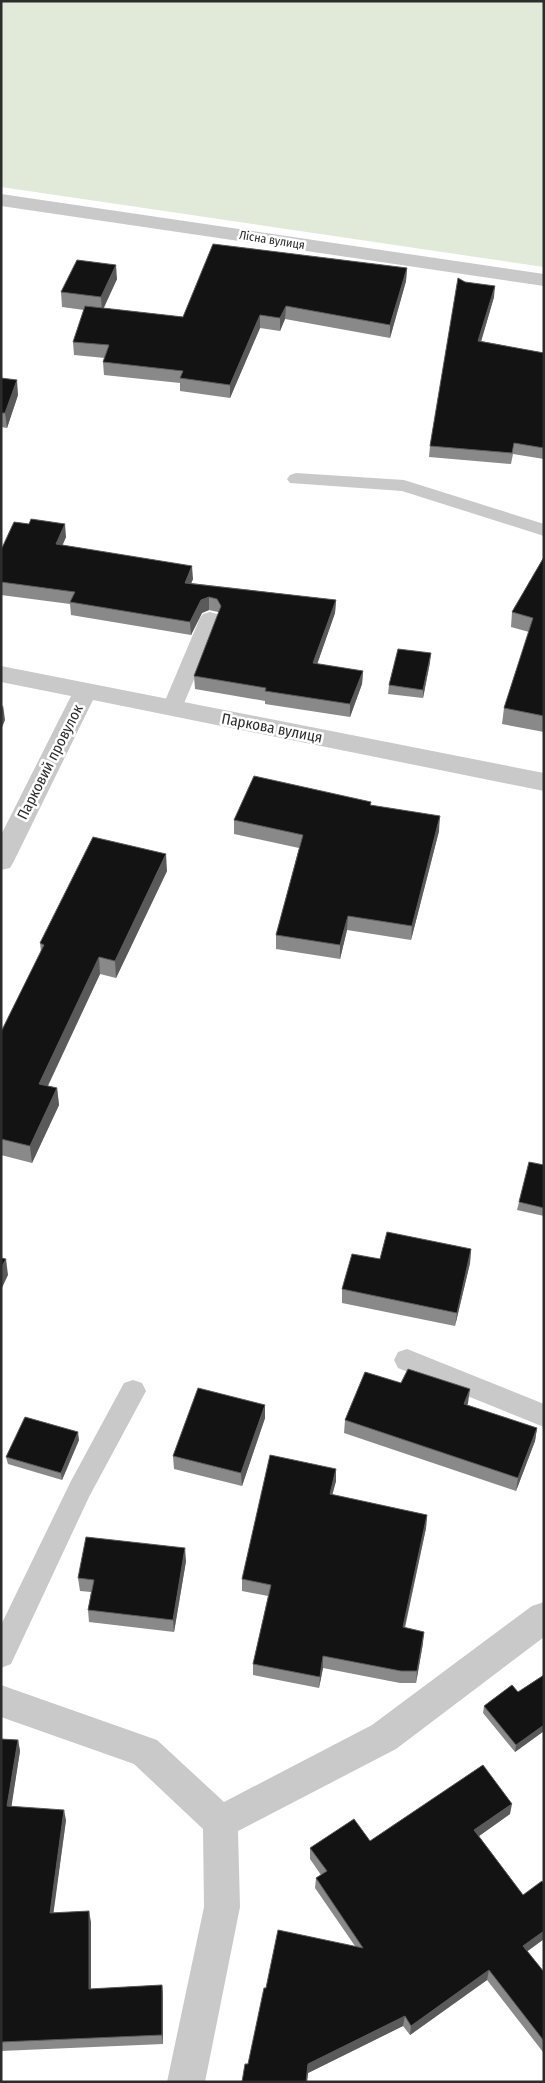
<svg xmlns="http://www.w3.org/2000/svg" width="545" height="2083" font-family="'Fira Sans Condensed',sans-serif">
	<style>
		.green { fill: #e1ead9 }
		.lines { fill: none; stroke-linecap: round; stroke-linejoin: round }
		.service { fill: #c9c9c9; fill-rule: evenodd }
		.minor { fill: #c9c9c9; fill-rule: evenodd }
		.wall { fill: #898989 }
		.shaded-wall { fill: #5a5a5a }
		.building { fill: #131313; stroke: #5a5a5a }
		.labels { text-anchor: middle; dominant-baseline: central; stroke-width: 5; stroke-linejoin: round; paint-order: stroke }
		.far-street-label { font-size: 12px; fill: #2c2c2c; stroke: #fff }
		.street-label { font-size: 15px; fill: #2c2c2c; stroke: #fff }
	</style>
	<rect width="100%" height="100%" fill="#fff"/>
	<polygon class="green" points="1,1 544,1 544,267 1,187"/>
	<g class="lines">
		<g class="service">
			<polygon points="296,473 404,480 544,524 544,536 402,491 290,483 287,479 290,475"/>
			<polygon points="210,612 217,614 220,618 182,708 179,713 172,715 165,713 162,708 200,618 203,614"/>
			<polygon points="407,1349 544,1404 544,1427 398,1368 394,1360 398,1352"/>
			<polygon points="133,1380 142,1383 146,1391 89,1497 11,1664 1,1668 1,1625 71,1481 124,1383"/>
		</g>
		<g class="minor">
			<polygon points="1,194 544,274 544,286 1,206"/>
			<polygon points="1,666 544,773 544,791 93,700 14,861 10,868 1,870 1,835 71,696 1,682"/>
			<polygon points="544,1602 544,1637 396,1749 238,1831 240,1907 205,2082 167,2082 204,1907 203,1829 134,1764 1,1717 1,1685 157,1740 224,1802 372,1725 532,1606"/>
		</g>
	</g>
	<g class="wall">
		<polygon points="407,268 406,281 390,338 285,319 280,331 260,328 230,398 180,391 180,383 104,375 103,362 105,358 74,355 73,342 84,310 62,307 61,292 117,279 103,308 183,317"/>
		<polygon points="465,282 494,297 481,341 544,353 544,459 513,454 511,464 429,457 430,446"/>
		<polygon points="1,378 18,395 7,428 1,427"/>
		<polygon points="29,524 66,537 62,545 193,579 191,583 336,600 335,613 317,664 363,671 362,684 350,717 265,704 265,701 195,689 194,676 218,614 218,612 209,610 202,613 191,635 71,615 70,604 1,595 1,550"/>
		<polygon points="544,557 544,732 502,724 504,708 529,632 511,627 512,612"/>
		<polygon points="430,662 423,698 388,694 389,685"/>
		<polygon points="371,802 371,806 439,831 411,940 347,930 340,959 276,949 276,935 299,848 234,834 234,820"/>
		<polygon points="167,871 116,978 100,974 48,1086 57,1088 59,1105 32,1163 1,1155 1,1032 41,952 40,943"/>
		<polygon points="544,1165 544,1216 517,1210 519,1202"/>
		<polygon points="471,1249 470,1263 455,1326 342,1303 342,1289 380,1259"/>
		<polygon points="401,1383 468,1403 467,1405 537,1428 535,1441 516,1491 344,1433 345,1420"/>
		<polygon points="265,1418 242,1486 174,1469 173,1456"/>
		<polygon points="79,1440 62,1480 8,1464 6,1457"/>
		<polygon points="336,1469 336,1481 332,1495 427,1515 426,1528 405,1628 423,1643 416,1683 400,1683 323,1668 319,1688 253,1675 253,1664 268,1596 242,1591 242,1579"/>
		<polygon points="186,1561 174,1632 89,1622 88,1610 91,1592 80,1591 78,1578"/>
		<polygon points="544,1675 544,1731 515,1752 483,1713 484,1706 518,1692"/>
		<polygon points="1,1739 18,1740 20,1751 11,1806 66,1820 53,1913 91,1922 91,1989 162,1985 163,1995 163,2044 1,2051"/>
		<polygon points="510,1814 479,1836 523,1895 544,1884 544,1939 527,1951 544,1972 544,2051 543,2052 487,1980 410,2035 403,2026 308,2073 307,2082 242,2082 248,2064 355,1946 315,1888 316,1878 321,1875 310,1859 310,1848 370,1841"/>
	</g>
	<g class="shaded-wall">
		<polygon points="116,265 117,279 102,312 101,297"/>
		<polygon points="407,268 406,281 390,338 390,325"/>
		<polygon points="495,286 494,297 478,352 478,341"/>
		<polygon points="286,306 285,319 280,331 280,318"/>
		<polygon points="260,315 260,328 230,398 230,385"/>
		<polygon points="17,380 18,395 7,428 5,413"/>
		<polygon points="65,524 66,537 57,558 56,544"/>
		<polygon points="192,566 193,579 186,596 185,583"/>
		<polygon points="209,597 209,610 202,613 191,635 190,622 201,600"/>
		<polygon points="336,600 335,613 313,676 313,663"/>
		<polygon points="431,653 430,662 423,698 423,690"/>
		<polygon points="363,671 362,684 350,717 350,704"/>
		<polygon points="3,705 5,720 1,730 1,710"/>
		<polygon points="440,816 439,831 411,940 412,926"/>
		<polygon points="166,854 167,871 116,978 115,961"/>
		<polygon points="348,916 347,930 340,959 340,945"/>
		<polygon points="99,957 100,974 41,1100 39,1084"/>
		<polygon points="57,1088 59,1105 32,1163 30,1146"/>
		<polygon points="471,1249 470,1263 455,1326 457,1313"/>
		<polygon points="6,1259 8,1275 1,1290 1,1268"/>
		<polygon points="470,1389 468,1403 462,1417 464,1404"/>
		<polygon points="265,1405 265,1418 242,1486 241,1473"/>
		<polygon points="537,1428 535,1441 516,1491 518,1478"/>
		<polygon points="78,1432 79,1440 62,1480 61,1473"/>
		<polygon points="336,1469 336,1481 329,1507 330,1494"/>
		<polygon points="427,1515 426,1528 402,1639 403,1627"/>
		<polygon points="185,1548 186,1561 174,1632 173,1620"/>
		<polygon points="424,1632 423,1643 416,1683 417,1671"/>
		<polygon points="323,1656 323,1668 319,1688 320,1677"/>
		<polygon points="544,1725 544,1731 515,1752 516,1745"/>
		<polygon points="18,1740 20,1751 10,1816 7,1806"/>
		<polygon points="512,1804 510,1814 472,1841 474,1830"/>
		<polygon points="64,1810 66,1820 52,1924 50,1913"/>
		<polygon points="89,1911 91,1922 91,1998 89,1989"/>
		<polygon points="544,1931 544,1939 521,1956 523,1946"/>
		<polygon points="489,1970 487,1980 410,2035 411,2026"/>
		<polygon points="162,1985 163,1995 163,2044 162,2035"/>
		<polygon points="405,2016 403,2026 308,2073 307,2082 306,2082 308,2064"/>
	</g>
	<g class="building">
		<polygon points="213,244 407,268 390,325 286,306 280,318 260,315 230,385 180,378 183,371 103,362 109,345 73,342 85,306 183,317"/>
		<polygon points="77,260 116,265 101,297 61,292"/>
		<polygon points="458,278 465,282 495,286 478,341 544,353 544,448 514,443 512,453 430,446"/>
		<polygon points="1,378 17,380 5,413 1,413"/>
		<polygon points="31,519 65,524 56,544 192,566 185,583 336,600 313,663 363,671 350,704 265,691 266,688 194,676 221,606 217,599 209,597 201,600 190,622 70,602 75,592 1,582 1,550 14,522 29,524"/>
		<polygon points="544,557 544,716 504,708 533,618 512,612"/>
		<polygon points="398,649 431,653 423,690 389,685"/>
		<polygon points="254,776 371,802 370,805 440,816 412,926 348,916 340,945 276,935 303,835 234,820"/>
		<polygon points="93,837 166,854 115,961 99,957 39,1084 57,1088 30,1146 1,1139 1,1032 44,945 40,943"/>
		<polygon points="529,1162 544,1165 544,1208 519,1202"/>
		<polygon points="387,1232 471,1249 457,1313 342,1289 352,1254 380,1259"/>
		<polygon points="1,1258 6,1259 1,1268"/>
		<polygon points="408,1369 470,1389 464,1404 537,1428 518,1478 345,1420 365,1372 401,1383"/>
		<polygon points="198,1388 265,1405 241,1473 173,1456"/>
		<polygon points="25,1417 78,1432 61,1473 6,1457"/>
		<polygon points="270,1455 336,1469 330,1494 427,1515 403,1627 424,1632 417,1671 401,1671 323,1656 320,1677 253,1664 271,1585 242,1579"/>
		<polygon points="86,1537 185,1548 173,1620 88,1610 94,1580 78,1578"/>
		<polygon points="544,1675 544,1725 516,1745 484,1706 512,1685 518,1692"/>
		<polygon points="1,1739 18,1740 7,1806 64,1810 50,1913 89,1911 89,1989 162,1985 162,2035 1,2042"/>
		<polygon points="483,1765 512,1804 474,1830 523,1895 542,1881 544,1884 544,1931 523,1946 544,1972 544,2041 489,1970 411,2026 405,2016 308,2064 306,2082 242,2082 245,2064 248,2064 264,1988 266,1988 278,1930 363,1948 316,1878 327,1871 310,1848 354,1819 370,1841"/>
	</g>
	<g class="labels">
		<g class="far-street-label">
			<text transform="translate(272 240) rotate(9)">Лісна вулиця</text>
		</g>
		<g class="street-label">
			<text transform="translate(272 728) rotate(11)">Паркова вулиця</text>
			<text transform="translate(50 762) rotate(-63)">Парковий провулок</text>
		</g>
	</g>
	<rect width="545" height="2083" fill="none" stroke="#2c2c2c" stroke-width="5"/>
</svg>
